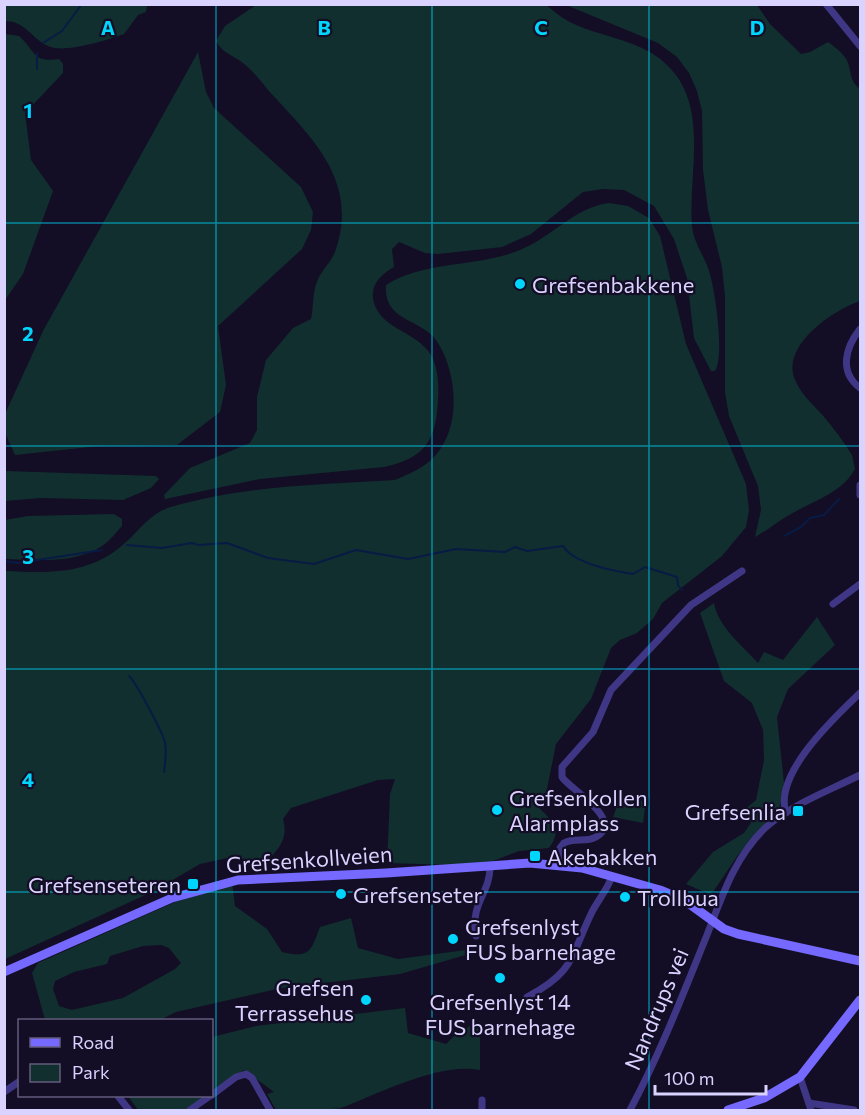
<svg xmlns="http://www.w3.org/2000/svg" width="865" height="1115" font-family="Commissioner,sans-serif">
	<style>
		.green { fill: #112f2f; fill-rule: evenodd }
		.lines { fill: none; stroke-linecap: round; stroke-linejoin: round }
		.stream { stroke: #081b44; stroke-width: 2 }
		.street { stroke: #3f3786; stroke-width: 7 }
		.secondary { stroke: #7569ff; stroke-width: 9 }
		.grid { fill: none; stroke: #00d6fd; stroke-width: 1.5; stroke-opacity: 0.55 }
		.poi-dot { fill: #00d6fd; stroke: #130e25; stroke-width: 2 }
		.labels { text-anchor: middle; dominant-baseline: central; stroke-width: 4.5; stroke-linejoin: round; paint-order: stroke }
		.poi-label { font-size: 22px; fill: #dad2ff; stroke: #130e25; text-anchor: start }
		.street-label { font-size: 22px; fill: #dad2ff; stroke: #130e25 }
		.grid-label { font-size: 20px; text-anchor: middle; font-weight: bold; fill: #00d6fd; stroke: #130e25; stroke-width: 4.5; stroke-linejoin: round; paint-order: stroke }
	</style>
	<rect width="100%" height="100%" fill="#130e25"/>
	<g class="green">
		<path d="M52,5v-1l95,1 -1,7 -8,3 -14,19c-17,6 -60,20 -76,12 -17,-8 -23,-25 -43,-25v-16z"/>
		<path d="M256,5h290c7,5 14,12 22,16 34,18 74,17 102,47 39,41 18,106 22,157 1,16 11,29 16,43 7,18 17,88 7,103h-4l-17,-33 -7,-60 -13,-39 -20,-33 -30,-16 -21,-1 -20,3 -52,42 -29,13 -64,7 -13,-1 -26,-11 -7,7 2,18c-12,7 -23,16 -21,32 6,31 43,31 58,56 7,13 8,29 7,45 -2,41 -13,58 -54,67l-124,12 -95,20 -1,-4 26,-27 60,-25 7,-13v-33l9,-37 27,-32 18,-9c3,-14 1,-27 7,-40 5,-10 13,-17 17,-27 25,-71 -23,-114 -67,-162 -7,-9 -15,-19 -25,-27 -10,-8 -21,-10 -27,-22l9,-15z"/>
		<path d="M566,5h191l13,19 31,30 9,-2 18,-10c7,5 17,12 20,21 4,11 1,17 12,26v212c-27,9 -82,46 -64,81 6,14 20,25 29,36 10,12 19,24 27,37l3,14c-14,25 -41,31 -64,45 -13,7 -23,16 -36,23l6,-27 -3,-24 -29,-70 -4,-24v-95l-3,-30 -14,-57 -5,-40 -1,-59 -5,-20 -8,-18 -12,-16 -19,-14z"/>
		<path d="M5,34l14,2c17,15 13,27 40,23l4,5v9l-38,40 6,47 22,31 -30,83 -18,26z"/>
		<polygon points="198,52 206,92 214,108 301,187 313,212 311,230 302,249 218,326 226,385 220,412 177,445 99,446 15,455 5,433 5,414 43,331"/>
		<path d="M609,203l19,3 21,12 11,18 26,108 60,140 3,26 -3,17 -24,29 -60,47 -9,16 -16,14 -17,7 -9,8 -20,51 -35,45 -11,55 -7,8c14,13 25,23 11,41l-30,3 -26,10 -41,4 -65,-2 3,-69 5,-15 -17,1 -87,28 -8,11c5,18 -2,28 -15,41l-41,-2 -27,6 -48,28 -147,67v-388c45,2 85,4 120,-28 16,-14 25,-30 46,-36 73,-22 149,-22 224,-27 12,-5 26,-11 36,-20 31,-28 27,-85 7,-117 -16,-26 -55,-20 -52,-58 40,-25 90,-17 134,-35 32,-13 55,-43 89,-47z"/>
		<polygon points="5,471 156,476 159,479 151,488 123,500 41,498 5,501"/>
		<path d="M114,514l8,5v7c-6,6 -12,15 -20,20 -27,18 -66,14 -97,13v-39l23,-4z"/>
		<path d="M714,603c4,24 29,43 44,60l6,-11 19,8 34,-43 18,28 -47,44 -11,28 7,66 -5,29 -41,43 -27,40 -25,-11 27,-32 31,-19 7,-10 -7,-13 12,-10 8,-40 -1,-30 -11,-27 -28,-22 -24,-68z"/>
		<polygon points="620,799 646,801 643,823 613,817"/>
		<path d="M232,882l3,24 32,23 15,23c29,7 29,-2 38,-25l31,-9 7,30 40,11 68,-9 3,4 -69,20 -119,14 -105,24 -16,8h-115l-13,-47 6,-10 137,-61zM161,945l8,3 12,15 -6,6 -52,29 -51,12 -13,-4 -6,-17 2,-8 19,-9 33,-8 3,-8 33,-10z"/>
		<path d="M405,1008l3,25 38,11 11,-11 23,-12v49c-41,-8 -100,23 -139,38l-11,-1 17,3h-71l-9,-16 7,-2 -30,-22 -32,23v-56l44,-11z"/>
		<polygon points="128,1096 207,1096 186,1110 138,1110"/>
	</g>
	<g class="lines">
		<g class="stream">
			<polyline points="36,4 59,4"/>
			<polyline points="4,5 5,4"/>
			<polyline points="43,43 62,31 82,4"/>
			<polyline points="37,69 37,53"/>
			<polyline points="784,536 801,527 810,518 824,515 839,499"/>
			<path d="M127,545l35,3 30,-5 7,2 28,-2 41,15 46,6 42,-14 52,9 48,-10 49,3 10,-5 12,4 36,-5c10,17 51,25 70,28l12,-7 32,10 1,8 4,5"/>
			<polyline points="4,561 18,563 102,550"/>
			<path d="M129,676c7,6 35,59 36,67 2,9 0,20 -1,29"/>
		</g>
		<g class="street">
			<polyline points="826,4 860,46"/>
			<path d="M860,329c-15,19 -21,43 0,59"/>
			<polyline points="860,485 860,495"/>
			<polyline points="833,604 860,584"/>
			<path d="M786,813c-13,-39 49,-96 74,-120"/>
			<path d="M558,865l2,-17 4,-5c10,-6 22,0 32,-6 30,-17 -28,-49 -34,-60v-10l31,-35 18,-42 80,-85 51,-34"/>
			<path d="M476,936c-6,-34 14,-42 14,-69"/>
			<path d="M527,997c48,-25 43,-40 65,-85 6,-12 16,-23 20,-36"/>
			<polyline points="800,1077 811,1110"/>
			<polyline points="4,1092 20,1081"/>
			<polyline points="212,1095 236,1077 246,1074 252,1078 270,1110"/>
			<polyline points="118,1096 129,1110"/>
			<polyline points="809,1103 854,1110"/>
			<polyline points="190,1110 210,1096"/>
			<polyline points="482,1110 482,1100"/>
			<path d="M630,1110c30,-56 53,-116 77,-175 15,-38 27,-77 58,-107 27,-24 63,-37 95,-53"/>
		</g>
		<g class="secondary">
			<polyline points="4,972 172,898 238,880 386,873 530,863 582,868 660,890 684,900 724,929 738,934 860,961"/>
			<polyline points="728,1110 764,1098 800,1077 860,1000"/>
		</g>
	</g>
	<path class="grid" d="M216,4v1106M432,4v1106M649,4v1106M4,223h856M4,446h856M4,669h856M4,892h856"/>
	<g class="poi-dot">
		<circle cx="520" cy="284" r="6"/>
		<circle cx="497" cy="810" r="6"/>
		<rect x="792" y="805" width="12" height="12" rx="3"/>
		<rect x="529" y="850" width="12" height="12" rx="3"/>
		<rect x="187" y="878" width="12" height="12" rx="3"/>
		<circle cx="341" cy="894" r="6"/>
		<circle cx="625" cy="897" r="6"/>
		<circle cx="453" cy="939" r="6"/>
		<circle cx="500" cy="978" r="6"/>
		<circle cx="366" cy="1000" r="6"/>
	</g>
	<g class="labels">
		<g class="poi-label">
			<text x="532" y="284">Grefsenbakkene</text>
			<text x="509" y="797">Grefsenkollen<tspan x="509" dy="25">Alarmplass</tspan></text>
			<text x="786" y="811" text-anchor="end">Grefsenlia</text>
			<text x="547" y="856">Akebakken</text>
			<text x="181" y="884" text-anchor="end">Grefsenseteren</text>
			<text x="353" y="894">Grefsenseter</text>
			<text x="637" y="897">Trollbua</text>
			<text x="465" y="926">Grefsenlyst<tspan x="465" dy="25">FUS barnehage</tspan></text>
			<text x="354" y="987" text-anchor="end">Grefsen<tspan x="354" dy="25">Terrassehus</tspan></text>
			<text x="500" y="1001" text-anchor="middle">Grefsenlyst 14<tspan x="500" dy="25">FUS barnehage</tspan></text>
		</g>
		<g class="street-label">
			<text transform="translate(309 859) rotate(-4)">Grefsenkollveien</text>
			<text transform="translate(656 1009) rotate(-67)">Nandrups vei</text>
		</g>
	</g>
	<g class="grid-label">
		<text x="108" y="35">A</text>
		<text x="324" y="35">B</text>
		<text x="541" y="35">C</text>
		<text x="757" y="35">D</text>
		<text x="28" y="118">1</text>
		<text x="28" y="341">2</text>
		<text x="28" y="564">3</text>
		<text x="28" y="787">4</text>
	</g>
	<rect width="865" height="1115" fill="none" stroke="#dad2ff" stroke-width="12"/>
	<rect x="18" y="1019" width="195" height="78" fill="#130e25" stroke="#635c7c" stroke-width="1.5"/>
	<rect x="30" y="1038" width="30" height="9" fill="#7569ff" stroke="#635c7c" stroke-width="1.5"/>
	<text x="72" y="1049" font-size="18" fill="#dad2ff">Road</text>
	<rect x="30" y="1064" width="30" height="18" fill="#112f2f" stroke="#635c7c" stroke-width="1.5"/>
	<text x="72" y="1079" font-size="18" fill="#dad2ff">Park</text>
	<path d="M655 1085v9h111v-9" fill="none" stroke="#dad2ff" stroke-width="3"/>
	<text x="664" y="1085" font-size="18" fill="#dad2ff" stroke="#130e25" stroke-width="4.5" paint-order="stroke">100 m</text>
</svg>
